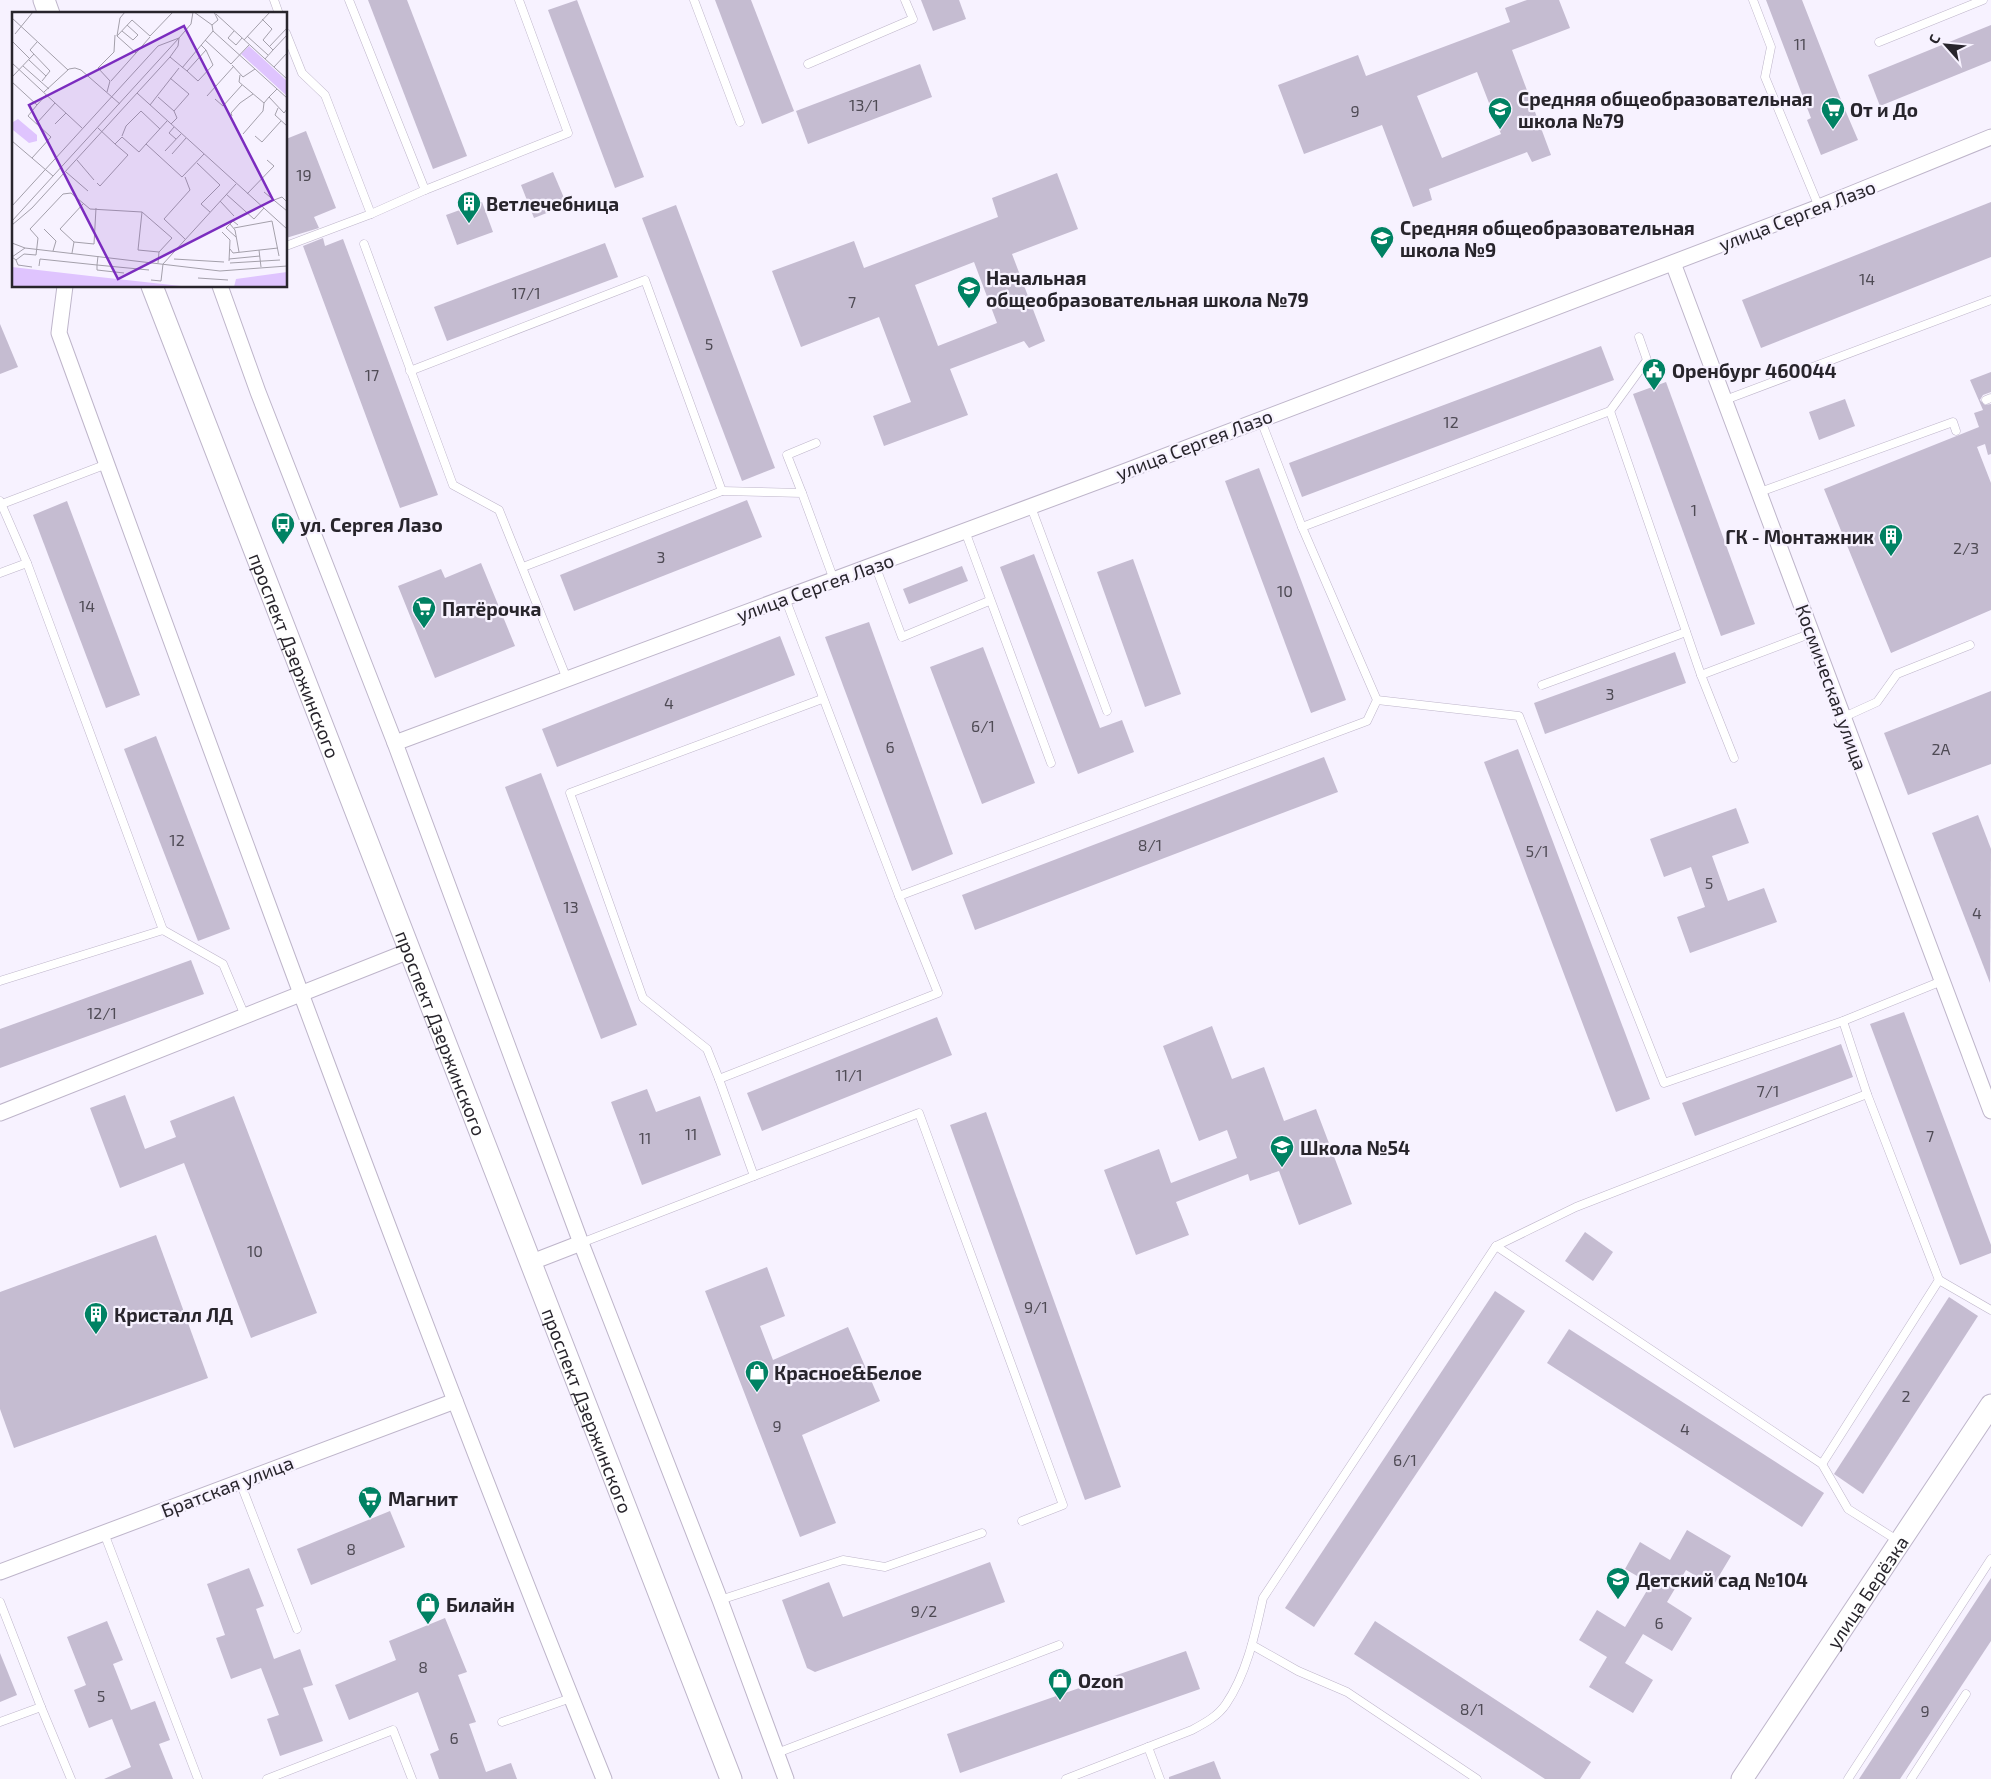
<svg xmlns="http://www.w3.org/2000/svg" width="1991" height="1779" font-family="'Exo 2',sans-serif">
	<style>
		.building { fill: #c5bcd1; fill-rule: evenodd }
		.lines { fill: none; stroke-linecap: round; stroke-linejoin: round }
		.service-casing { stroke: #beb5ca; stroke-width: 9 }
		.minor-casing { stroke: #beb5ca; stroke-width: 17 }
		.secondary-casing { stroke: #beb5ca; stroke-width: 23 }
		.service { stroke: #fff; stroke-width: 8 }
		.minor { stroke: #fff; stroke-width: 15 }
		.secondary { stroke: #fff; stroke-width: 21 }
		.labels { text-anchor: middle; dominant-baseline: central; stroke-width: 4.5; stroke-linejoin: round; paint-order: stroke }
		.number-label { font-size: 16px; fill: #4f4b55 }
		.poi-label { font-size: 19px; font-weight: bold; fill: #28252c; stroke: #f7f2ff; text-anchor: start }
		.street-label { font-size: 19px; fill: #28252c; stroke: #f7f2ff }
		.inset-road { fill: none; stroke: #a4a0ab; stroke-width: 1 }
		.view { fill: #7b2cbf; fill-opacity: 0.15; stroke: #7b2cbf; stroke-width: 2.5 }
		.inset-edge { fill: none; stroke: #28252c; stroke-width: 2.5 }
	</style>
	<rect width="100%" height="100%" fill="#f7f2ff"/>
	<g class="building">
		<polygon points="368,0 407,0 467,156 433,169"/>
		<polygon points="577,0 644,177 615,188 548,10"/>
		<polygon points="715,0 751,0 794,111 762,124"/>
		<polygon points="921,0 959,0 966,19 933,31"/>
		<path d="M1527,0h32l11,28 -58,22 39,105 -19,7 -5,-10 -98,37 3,11 -19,7 -31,-82 -78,29 -26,-69 80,-30 8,21 144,-54 -5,-14zM1477,72l24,62 -59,24 -25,-62z"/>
		<polygon points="1766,0 1802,0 1843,105 1858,140 1821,155 1807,120 1811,118"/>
		<polygon points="1991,25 1991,61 1880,106 1868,75"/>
		<polygon points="920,64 932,97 808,144 796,111"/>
		<polygon points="306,131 336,208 314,217 319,228 286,238 286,139"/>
		<polygon points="553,172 567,205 534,218 521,185"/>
		<path d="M1057,173l21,56 -66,25 33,87 -16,7 -5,-7 -74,28 18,46 -84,31 -11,-30 38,-14 -32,-85 -78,30 -29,-76 82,-30 10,27 134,-51 -6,-19zM974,262l23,61 -59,23 -23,-61z"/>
		<polygon points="482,202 493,232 457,245 446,215"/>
		<polygon points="1991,202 1991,257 1761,348 1742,300"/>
		<polygon points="676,205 775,468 742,481 642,218"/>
		<polygon points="323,238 325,246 343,239 438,495 400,508 303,246"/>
		<polygon points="605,243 618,277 447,341 434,307"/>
		<polygon points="0,324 18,367 0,374"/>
		<polygon points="1601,346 1614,380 1302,497 1289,463"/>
		<polygon points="1991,372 1991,392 1983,395 1980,400 1985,405 1991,404 1991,454 1988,455 1985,444 1977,447 1991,483 1991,610 1891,653 1824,489 1979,427 1974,413 1983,410 1970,380"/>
		<polygon points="1666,382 1755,624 1721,636 1633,394"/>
		<polygon points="1845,399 1855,426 1819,440 1809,412"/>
		<polygon points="1259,468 1346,700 1311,713 1225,481"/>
		<polygon points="747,500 762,537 574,611 560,575"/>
		<polygon points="67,501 140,695 106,708 33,515"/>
		<polygon points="1034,554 1100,728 1122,720 1134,752 1078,774 1000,567"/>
		<polygon points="1133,559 1181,694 1145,707 1097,572"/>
		<polygon points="481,563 515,646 435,678 398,586 441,569 445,578"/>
		<polygon points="962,566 968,581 909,604 903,589"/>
		<polygon points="869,622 953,854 912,871 825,637"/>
		<polygon points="780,636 795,675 557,767 542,729"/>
		<polygon points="983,647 1035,783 982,804 930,667"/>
		<polygon points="1675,652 1686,683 1545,734 1534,703"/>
		<polygon points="1991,691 1991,764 1908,795 1884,733"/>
		<polygon points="156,736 230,929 198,941 124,749"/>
		<polygon points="1518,749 1650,1099 1616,1112 1484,762"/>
		<polygon points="1324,757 1338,792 975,930 962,895"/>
		<polygon points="541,773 637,1025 601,1039 505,787"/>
		<polygon points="1736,808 1749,843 1712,856 1728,901 1764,888 1777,922 1690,953 1677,917 1705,907 1691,867 1664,877 1650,839"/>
		<polygon points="1978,815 1991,849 1990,983 1932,833"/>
		<polygon points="191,960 204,994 0,1068 0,1029"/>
		<polygon points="1904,1012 1991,1245 1991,1253 1960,1265 1870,1024"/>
		<polygon points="937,1017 952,1055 762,1131 747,1093"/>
		<polygon points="1212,1026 1232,1079 1264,1067 1284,1121 1316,1109 1352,1204 1299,1225 1279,1171 1250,1181 1248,1174 1176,1202 1189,1235 1136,1255 1104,1170 1159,1149 1171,1183 1237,1158 1227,1130 1199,1141 1163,1046"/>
		<polygon points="1841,1044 1853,1077 1695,1136 1682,1103"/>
		<polygon points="647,1089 656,1112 700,1096 721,1155 642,1185 611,1102"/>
		<polygon points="125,1095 145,1149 176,1137 170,1121 234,1096 317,1313 251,1338 184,1163 120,1188 90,1108"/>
		<polygon points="986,1112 1121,1487 1085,1500 950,1125"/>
		<polygon points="1585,1232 1613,1252 1593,1281 1565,1261"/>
		<polygon points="156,1235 208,1378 14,1448 0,1409 0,1292"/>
		<polygon points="767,1267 785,1316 760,1326 773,1360 848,1327 880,1401 802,1435 836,1523 800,1537 705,1291"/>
		<polygon points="1495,1291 1525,1311 1314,1627 1285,1608"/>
		<polygon points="1949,1297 1978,1316 1863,1494 1834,1474"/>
		<polygon points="1569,1329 1824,1493 1802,1527 1547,1363"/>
		<polygon points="390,1511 405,1547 311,1585 297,1549"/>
		<polygon points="1687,1530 1731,1556 1713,1586 1686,1570 1667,1602 1692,1618 1672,1651 1643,1634 1625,1663 1653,1680 1633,1713 1589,1687 1607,1657 1579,1640 1597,1610 1625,1627 1651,1584 1625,1569 1640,1542 1670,1560"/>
		<polygon points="990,1562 1005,1602 815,1672 807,1668 782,1600 829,1582 843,1617"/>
		<polygon points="249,1568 264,1606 256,1609 274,1659 300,1649 313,1685 303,1688 323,1741 280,1756 267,1719 279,1715 261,1668 231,1679 216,1638 225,1635 207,1584"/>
		<polygon points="1991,1578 1991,1641 1900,1779 1859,1779"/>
		<polygon points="445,1618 467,1672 458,1675 476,1722 469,1724 486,1772 511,1763 517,1779 439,1779 430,1754 439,1750 418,1692 349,1720 335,1685 396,1660 389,1641"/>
		<polygon points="107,1621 123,1660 113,1664 131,1710 155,1701 170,1740 159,1744 173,1779 104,1779 131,1767 112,1719 89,1728 74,1690 86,1685 67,1637"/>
		<polygon points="1375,1621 1591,1762 1580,1779 1545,1779 1354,1654"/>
		<polygon points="1186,1651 1200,1689 960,1773 947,1734"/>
		<polygon points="0,1653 17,1695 0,1702"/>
		<polygon points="1214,1761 1221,1779 1169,1779 1169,1777"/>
	</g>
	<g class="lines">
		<g class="service-casing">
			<g id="service">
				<polyline points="274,0 279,14"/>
				<polyline points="349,0 425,190 568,133 519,0"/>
				<polyline points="694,0 740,122"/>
				<polyline points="1753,0 1771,47 1765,77 1819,207"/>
				<polyline points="286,33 302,73 325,95 371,214"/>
				<polyline points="1879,42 1983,0"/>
				<polyline points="808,64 913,19 905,0"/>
				<polyline points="364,244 453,485 499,510 567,679"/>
				<polyline points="286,246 371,214 425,190"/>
				<polyline points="410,371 645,280 722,491 523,567"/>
				<polyline points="1725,400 1991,300"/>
				<polyline points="1986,400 1991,398"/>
				<polyline points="1610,411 1647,360 1639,337"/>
				<polyline points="722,491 802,493 834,580"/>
				<polyline points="1760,492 1953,422 1956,431"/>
				<polyline points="802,493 787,455 816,443"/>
				<polyline points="0,501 27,563"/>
				<polyline points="2,504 107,464"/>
				<polyline points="1031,507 1107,711"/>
				<polyline points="1302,527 1610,411 1701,675 1812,633"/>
				<polyline points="965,531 1051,763"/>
				<polyline points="875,565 902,637 989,601"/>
				<polyline points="0,573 27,563 163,930"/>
				<polyline points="785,598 899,896 1367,721 1377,700 1302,527 1260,418"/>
				<polyline points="1701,675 1734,758"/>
				<polyline points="1542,685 1686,632"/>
				<polyline points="1377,700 1519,716 1664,1083 1843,1021 1942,981"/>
				<polyline points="1844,717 1877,702 1897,674 1970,645"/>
				<polyline points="0,981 163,930 223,964 245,1016"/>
				<polyline points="1843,1021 1867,1094"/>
				<polyline points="719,1079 707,1049 643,998 570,793 822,699"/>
				<polyline points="754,1176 919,1113 1063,1505 1022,1521"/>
				<polyline points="581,1243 754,1176 719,1079 938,993 899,896"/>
				<polyline points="1496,1246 1822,1464 1939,1280 1991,1310"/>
				<polyline points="1822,1464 1848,1509 1900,1542"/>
				<polyline points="240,1482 297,1629"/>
				<polyline points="104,1533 198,1779"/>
				<polyline points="720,1600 843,1560 885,1567 982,1533"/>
				<polyline points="0,1602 41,1707 0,1722"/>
				<polyline points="1252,1645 1298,1671 1347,1692 1477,1779"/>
				<polyline points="41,1707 71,1779"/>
				<polyline points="502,1722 571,1698"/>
				<polyline points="1148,1747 1160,1779"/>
				<polyline points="777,1753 1059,1645"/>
				<polyline points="267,1779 393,1730 412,1779"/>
				<path d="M1066,1779l126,-49c13,-7 26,-14 34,-26 21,-31 29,-70 37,-106l233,-352 80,-39 291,-113 72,186"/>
				<polyline points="1848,1779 1991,1559"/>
				<polyline points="1911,1779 1966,1694"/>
			</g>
		</g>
		<g class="minor-casing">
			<g id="minor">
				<polyline points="1673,263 1991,1111"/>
				<path d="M65,286l-6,47c176,484 352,968 545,1446"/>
				<polyline points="220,286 258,392 395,743 581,1243 720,1600 786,1779"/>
				<polyline points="395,743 1126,471 1819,207 1991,137"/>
				<polyline points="0,1113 409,951"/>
				<polyline points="532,1262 581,1243"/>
				<polyline points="0,1572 455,1401"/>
			</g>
		</g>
		<g class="secondary-casing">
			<g id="secondary">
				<polyline points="44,0 49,14"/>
				<path id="s1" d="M152,286l579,1493"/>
				<path id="s2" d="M1742,1779l249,-374"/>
			</g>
		</g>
		<use href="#service" class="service"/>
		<use href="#minor" class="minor"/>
		<use href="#secondary" class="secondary"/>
	</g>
	<defs>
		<g id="school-pin" transform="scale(1.25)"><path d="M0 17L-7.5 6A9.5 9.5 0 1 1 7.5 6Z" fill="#008263" stroke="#f7f2ff"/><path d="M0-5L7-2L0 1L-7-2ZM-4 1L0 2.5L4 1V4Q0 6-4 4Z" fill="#fff"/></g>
		<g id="supermarket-pin" transform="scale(1.25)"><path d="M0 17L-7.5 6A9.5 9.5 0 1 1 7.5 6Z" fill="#008263" stroke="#f7f2ff"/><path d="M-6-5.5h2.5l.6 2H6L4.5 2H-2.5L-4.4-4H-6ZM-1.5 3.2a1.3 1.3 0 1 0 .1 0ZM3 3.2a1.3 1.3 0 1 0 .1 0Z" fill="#fff"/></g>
		<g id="building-pin" transform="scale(1.25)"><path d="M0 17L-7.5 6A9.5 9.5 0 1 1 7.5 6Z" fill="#008263" stroke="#f7f2ff"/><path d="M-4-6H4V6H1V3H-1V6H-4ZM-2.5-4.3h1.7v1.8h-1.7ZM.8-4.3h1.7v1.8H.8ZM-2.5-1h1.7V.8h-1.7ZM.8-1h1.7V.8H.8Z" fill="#fff"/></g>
		<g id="civic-pin" transform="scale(1.25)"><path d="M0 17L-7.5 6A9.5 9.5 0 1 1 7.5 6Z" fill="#008263" stroke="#f7f2ff"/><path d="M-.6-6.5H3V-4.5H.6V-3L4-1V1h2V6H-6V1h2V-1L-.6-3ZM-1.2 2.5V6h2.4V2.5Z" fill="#fff"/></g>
		<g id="bus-pin" transform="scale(1.25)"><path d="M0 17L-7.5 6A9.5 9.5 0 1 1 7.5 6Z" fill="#008263" stroke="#f7f2ff"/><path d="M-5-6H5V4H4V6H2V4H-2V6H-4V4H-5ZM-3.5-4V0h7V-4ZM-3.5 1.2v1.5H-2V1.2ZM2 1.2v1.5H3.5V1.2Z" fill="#fff"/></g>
		<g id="shop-pin" transform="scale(1.25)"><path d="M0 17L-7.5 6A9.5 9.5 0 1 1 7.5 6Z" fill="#008263" stroke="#f7f2ff"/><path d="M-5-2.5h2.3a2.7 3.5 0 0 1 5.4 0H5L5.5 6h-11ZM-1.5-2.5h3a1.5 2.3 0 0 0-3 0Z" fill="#fff"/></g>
	</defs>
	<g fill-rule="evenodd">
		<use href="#school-pin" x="1500" y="109"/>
		<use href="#supermarket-pin" x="1833" y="109"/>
		<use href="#building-pin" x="469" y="203"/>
		<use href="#school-pin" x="1382" y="238"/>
		<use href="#school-pin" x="969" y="288"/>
		<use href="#civic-pin" x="1654" y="370"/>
		<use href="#bus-pin" x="283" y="524"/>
		<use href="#building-pin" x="1891" y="536"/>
		<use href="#supermarket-pin" x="424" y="608"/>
		<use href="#school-pin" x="1282" y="1147"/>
		<use href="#building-pin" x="96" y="1314"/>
		<use href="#shop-pin" x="757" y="1372"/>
		<use href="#supermarket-pin" x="370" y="1498"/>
		<use href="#school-pin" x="1618" y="1579"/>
		<use href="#shop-pin" x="428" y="1604"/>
		<use href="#shop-pin" x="1060" y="1680"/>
	</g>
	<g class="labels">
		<g class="number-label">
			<text x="1800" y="43">11</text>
			<text x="864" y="104">13/1</text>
			<text x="1355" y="110">9</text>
			<text x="304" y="174">19</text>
			<text x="1867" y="278">14</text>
			<text x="526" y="292">17/1</text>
			<text x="852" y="301">7</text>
			<text x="709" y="343">5</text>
			<text x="372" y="374">17</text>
			<text x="1451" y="421">12</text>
			<text x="1694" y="509">1</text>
			<text x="1966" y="547">2/3</text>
			<text x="661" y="556">3</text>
			<text x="1285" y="590">10</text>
			<text x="87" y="605">14</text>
			<text x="1610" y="693">3</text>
			<text x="669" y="702">4</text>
			<text x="983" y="725">6/1</text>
			<text x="890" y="746">6</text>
			<text x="1941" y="748">2А</text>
			<text x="177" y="839">12</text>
			<text x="1150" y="844">8/1</text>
			<text x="1537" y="850">5/1</text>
			<text x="1709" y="882">5</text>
			<text x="571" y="906">13</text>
			<text x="1977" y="912">4</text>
			<text x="102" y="1012">12/1</text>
			<text x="849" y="1074">11/1</text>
			<text x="1768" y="1090">7/1</text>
			<text x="691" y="1133">11</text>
			<text x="1930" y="1135">7</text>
			<text x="645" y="1137">11</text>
			<text x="255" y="1250">10</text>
			<text x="1036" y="1306">9/1</text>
			<text x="1906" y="1395">2</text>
			<text x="777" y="1425">9</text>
			<text x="1685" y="1428">4</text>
			<text x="1405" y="1459">6/1</text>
			<text x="351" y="1548">8</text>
			<text x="924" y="1610">9/2</text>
			<text x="1659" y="1622">6</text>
			<text x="423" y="1666">8</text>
			<text x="101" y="1695">5</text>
			<text x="1472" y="1708">8/1</text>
			<text x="1925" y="1710">9</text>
			<text x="454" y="1737">6</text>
		</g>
		<g class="poi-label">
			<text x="1518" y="98">Средняя общеобразовательная<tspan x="1518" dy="22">школа №79</tspan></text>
			<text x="1850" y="109">От и До</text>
			<text x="486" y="203">Ветлечебница</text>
			<text x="1400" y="227">Средняя общеобразовательная<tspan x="1400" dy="22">школа №9</tspan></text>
			<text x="986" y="277">Начальная<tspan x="986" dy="22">общеобразовательная школа №79</tspan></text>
			<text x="1672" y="370">Оренбург 460044</text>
			<text x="300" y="524">ул. Сергея Лазо</text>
			<text x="1874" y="536" text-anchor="end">ГК - Монтажник</text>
			<text x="442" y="608">Пятёрочка</text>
			<text x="1300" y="1147">Школа №54</text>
			<text x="114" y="1314">Кристалл ЛД</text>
			<text x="774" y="1372">Красное&amp;Белое</text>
			<text x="388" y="1498">Магнит</text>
			<text x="1636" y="1579">Детский сад №104</text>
			<text x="446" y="1604">Билайн</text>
			<text x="1078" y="1680">Ozon</text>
		</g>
		<g class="street-label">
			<text transform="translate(1797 215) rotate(-21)">улица Сергея Лазо</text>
			<text transform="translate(1194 444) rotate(-21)">улица Сергея Лазо</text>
			<text transform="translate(815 587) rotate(-20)">улица Сергея Лазо</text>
			<text stroke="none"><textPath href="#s1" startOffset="396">проспект Дзержинского</textPath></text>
			<text transform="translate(1832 687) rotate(70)">Космическая улица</text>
			<text stroke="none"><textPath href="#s1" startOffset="801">проспект Дзержинского</textPath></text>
			<text stroke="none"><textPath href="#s1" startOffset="1206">проспект Дзержинского</textPath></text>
			<text transform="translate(227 1486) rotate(-21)">Братская улица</text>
			<text stroke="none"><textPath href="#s2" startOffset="225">улица Берёзка</textPath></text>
		</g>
	</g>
	<g transform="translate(12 12)">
		<rect width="275" height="275" fill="#f7f2ff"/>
		<path d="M237,34l38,35v15l-46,-42zM6,107l19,16v6l-8,2 -16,-13v-8zM0,255l78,9 100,11h-178zM275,260v15h-53l2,-8z" fill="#dfc4fe"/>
		<path class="inset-road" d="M113,0l-5,6 -3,18 15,-16 18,16 23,-24M182,0l18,13 6,-5 -4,-8M204,2l71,65M0,6l56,52M250,7l10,10 -9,11 10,10 -8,9M200,13l1,6 74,67M110,19l11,9 5,-5 -11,-10M222,19l-6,7 8,7 6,-7M3,22l18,-22M235,24l21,19M193,28l26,24 18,-19M232,28l26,-28M1,30l17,17M25,30l-7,8 20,21 -8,10M189,33l5,5 -19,21 11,10 15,-16 -7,-15M257,35l18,-19M261,38l14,-15M124,41l14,-16M158,45l17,14M17,48l17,16M0,51l70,65M220,53l11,12 12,-8M11,54l26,23M262,55l13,-14M170,56l31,-37M228,63l-1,7 25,21 5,-6M0,65l22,-23M99,69l25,-28 -19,-17M0,70l25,23 9,-10M265,77l-8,8 15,16 3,-4M32,80l25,-23 6,-1 6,2 39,34M95,80l3,-11 -12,-13 16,-16 1,-17M125,81l150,136M195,84l27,-30M146,85l16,14 15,-17 -19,-16M203,87l8,7 19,-21M138,93l29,-37M266,96l-3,7 12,11M220,104l-1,-3 9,-10 13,-9M155,109l-21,23 36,33 22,-23M24,112l19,-21M43,112l11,-11M159,112l6,-6 -3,-7M162,115l-5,6 7,6M86,116l17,16 7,-7 17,15 7,-8M231,122l20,-23 1,-8M110,124l4,-10 15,-15 19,18M243,124l7,6 19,-21M0,129l41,35M153,139l16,-17M160,142l14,-16M20,146l19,-21 -23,-21 9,-11M65,148l17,20M185,151l23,22 -19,19 9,8M54,160l22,19M173,165l5,13 -26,29 21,20M85,171l3,3 28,-31 -13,-11M252,180l23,19M214,182l28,25 10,-11M235,182l27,-28 -7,-6M262,188l8,-3 5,5M208,189l14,15M0,194l146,-160 21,-8 -1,8 -8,11 -138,151 -20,17M130,200l-4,38 21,2 -1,11M0,209l167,-183 12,-14 2,-12M218,212l5,6 4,22M222,216l38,-7 7,35M32,217l12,12 -3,10M210,220l8,8 -1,21M224,225l-10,-9 7,-7 5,4M62,230l-14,-13 23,-25M0,231l13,5 195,23 67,-5M218,237l3,4 45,-5M247,238l2,17M60,241l2,-11 20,2 2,-36M0,245l4,3 8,-6 12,1 2,-17 -8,-9 33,-35 8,-1 19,16 52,3 30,26 -13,14M0,245l13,-9M162,247l50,3M217,247l31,-3M4,248l2,5 14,2M218,251l50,-3M27,254l1,-7 57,6 1,-9M112,261l-27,-3v-5l52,5M186,266l30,2M139,268l10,1 2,-17 73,-80"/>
		<path class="view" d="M172,14l89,174 -155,79 -89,-174z"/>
		<rect width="275" height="275" class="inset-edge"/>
	</g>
	<g transform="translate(1946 45) rotate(297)" stroke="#f7f2ff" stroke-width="4" paint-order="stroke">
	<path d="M0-4L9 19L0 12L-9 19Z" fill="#28252c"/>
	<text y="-8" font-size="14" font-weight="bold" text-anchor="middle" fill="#28252c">С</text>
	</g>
</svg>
